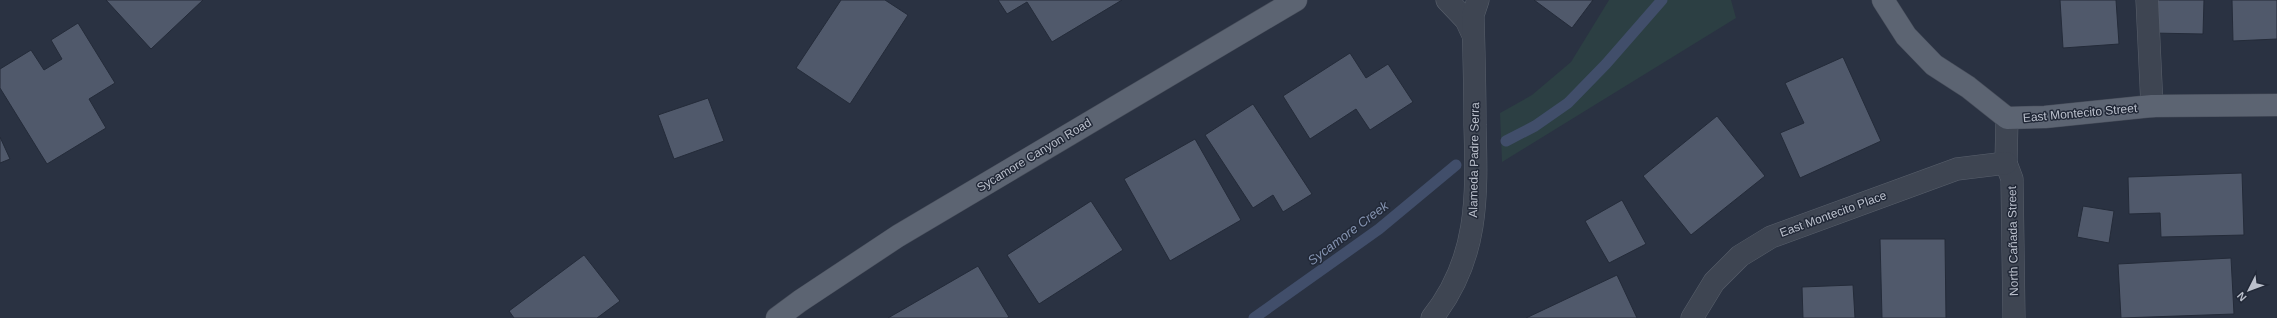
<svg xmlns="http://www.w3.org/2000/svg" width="2277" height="318" font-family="Helvetica,sans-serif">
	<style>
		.green { fill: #2c3f43 }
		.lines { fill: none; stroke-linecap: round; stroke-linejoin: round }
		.stream { stroke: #414e6a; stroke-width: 11 }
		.building { fill: #50596b; stroke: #242b39 }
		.minor-casing { stroke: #59606c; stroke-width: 23 }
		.major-casing { stroke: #484e5b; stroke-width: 23 }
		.minor { stroke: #3e4552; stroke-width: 22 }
		.major { stroke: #5c6472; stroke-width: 22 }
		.labels { text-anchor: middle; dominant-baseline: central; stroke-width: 3; stroke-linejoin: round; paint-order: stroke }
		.street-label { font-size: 12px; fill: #bbc0cc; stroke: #222938 }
		.water-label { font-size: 13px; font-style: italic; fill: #8594b1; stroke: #222938 }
	</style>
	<rect width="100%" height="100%" fill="#2a3242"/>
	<polygon class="green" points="1609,0 1731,0 1736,18 1502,162 1500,113 1532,95 1571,62"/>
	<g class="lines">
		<g class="stream">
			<polyline points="1506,141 1535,126 1568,103 1606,64 1662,0"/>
			<polyline points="1254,318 1379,229 1456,165"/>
		</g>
	</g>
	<g class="building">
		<polygon points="106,0 203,0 151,49"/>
		<polygon points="841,0 885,0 908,15 850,104 796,68"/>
		<polygon points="998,0 1122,0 1052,42 1027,2 1007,14"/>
		<polygon points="1534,0 1593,0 1572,28"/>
		<polygon points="2060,0 2116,0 2119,44 2063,48"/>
		<polygon points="2152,0 2204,0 2203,34 2152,33"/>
		<polygon points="2232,0 2277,0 2277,39 2233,41"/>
		<polygon points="78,23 115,83 89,99 106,128 47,164 0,88 0,69 31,50 44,70 62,59 51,40"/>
		<polygon points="1350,53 1366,78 1388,64 1413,102 1370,130 1356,109 1310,139 1283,96"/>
		<polygon points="1843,57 1881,141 1800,178 1780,133 1804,123 1785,83"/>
		<polygon points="708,98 724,141 674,159 658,115"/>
		<polygon points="1253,104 1312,194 1283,212 1273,195 1253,208 1205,135"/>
		<polygon points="1717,116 1765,176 1691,235 1643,176"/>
		<polygon points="0,137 10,159 0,163"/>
		<polygon points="1195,139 1241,220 1170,261 1124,179"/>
		<polygon points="2242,173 2244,235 2161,237 2160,213 2129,214 2128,177"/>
		<polygon points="1622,200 1646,244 1609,263 1585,221"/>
		<polygon points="1091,201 1123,250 1039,304 1007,255"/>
		<polygon points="2083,206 2114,211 2109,243 2077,237"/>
		<polygon points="1880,239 1945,239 1946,318 1882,318"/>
		<polygon points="584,255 620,301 597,318 514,318 509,311"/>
		<polygon points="2231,258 2234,314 2121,318 2118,264"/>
		<polygon points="978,266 1009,317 1007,318 888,318"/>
		<polygon points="1617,275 1637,318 1526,318"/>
		<polygon points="1853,285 1855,318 1803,318 1802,287"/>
	</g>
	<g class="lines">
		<g class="minor-casing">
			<g id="minor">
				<polyline points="1447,0 1466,20 1473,35"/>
				<polyline points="2147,0 2152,106"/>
				<polyline points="2007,118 2006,163 2012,179 2014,318"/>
				<path d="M1432,318c47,-59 45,-121 43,-193 0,-37 -1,-73 -2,-110l5,-15"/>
				<polyline points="1692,318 1714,282 1740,256 1771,237 1957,169 2006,163"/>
			</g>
		</g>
		<g class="major-casing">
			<g id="major">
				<polyline points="1883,0 1906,36 1934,65 1968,87 2007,118 2045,117 2152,106 2277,105"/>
				<polyline points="777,318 800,301 898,236 1296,0"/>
			</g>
		</g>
		<use href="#minor" class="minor"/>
		<use href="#major" class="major"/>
	</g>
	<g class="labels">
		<g class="street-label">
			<text transform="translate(2080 113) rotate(-5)">East Montecito Street</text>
			<text transform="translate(1034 155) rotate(-31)">Sycamore Canyon Road</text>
			<text transform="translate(1474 160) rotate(-89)">Alameda Padre Serra</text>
			<text transform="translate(1833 214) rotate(-20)">East Montecito Place</text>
			<text transform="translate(2013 241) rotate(-91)">North Cañada Street</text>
		</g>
		<g class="water-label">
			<text transform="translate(1348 233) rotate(-37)">Sycamore Creek</text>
		</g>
	</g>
	<g transform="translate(2249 290) rotate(228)" stroke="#222938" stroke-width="3" paint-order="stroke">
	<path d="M0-3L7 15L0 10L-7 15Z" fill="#bbc0cc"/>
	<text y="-6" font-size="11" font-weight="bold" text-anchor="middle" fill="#bbc0cc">N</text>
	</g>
</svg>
